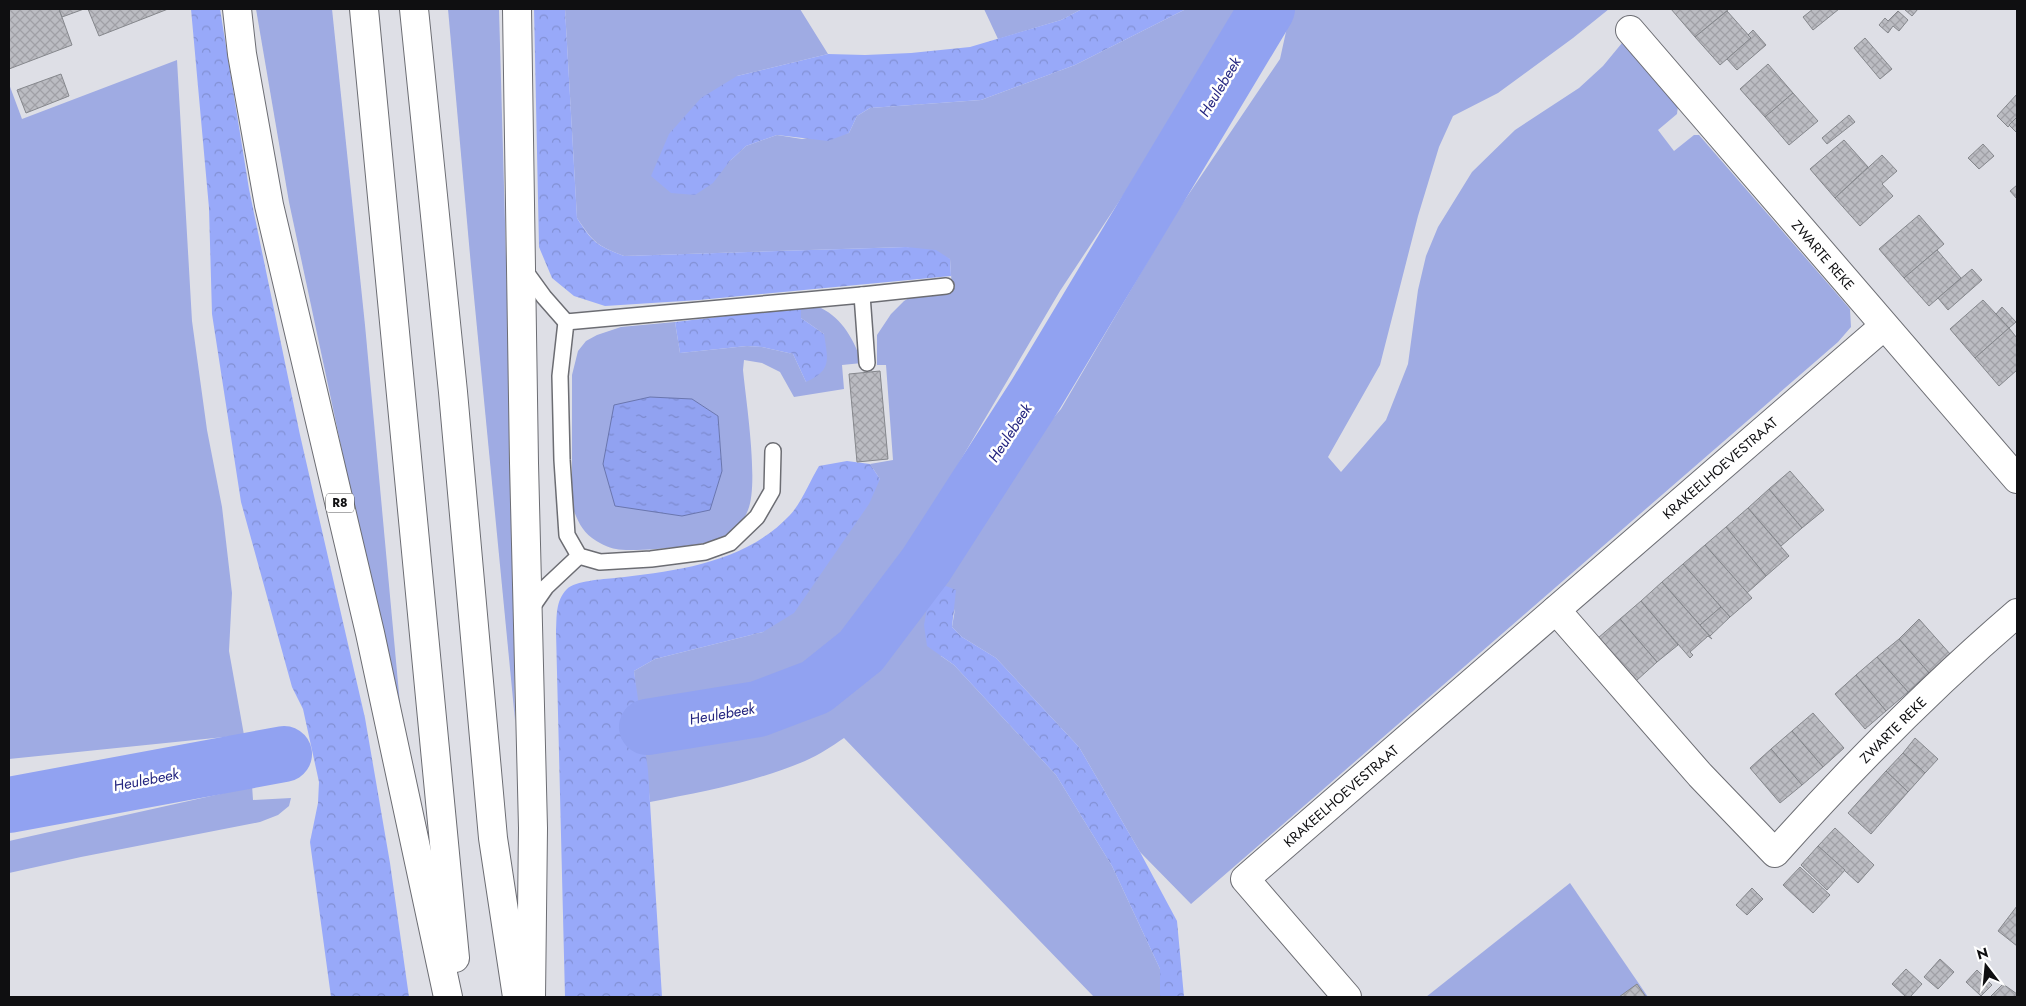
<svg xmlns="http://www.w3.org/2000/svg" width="2026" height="1006" font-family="Jost,sans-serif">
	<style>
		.green { fill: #9fabe3; fill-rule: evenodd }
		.forest { fill: url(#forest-crowns) }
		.water { fill: url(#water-ripples); stroke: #6a76ae }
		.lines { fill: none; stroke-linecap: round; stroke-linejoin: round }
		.river { stroke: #91a2f1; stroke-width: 56 }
		.building { fill: url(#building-cross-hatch); stroke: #85878c }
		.service-casing { stroke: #6c6d73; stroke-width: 18 }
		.minor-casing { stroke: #6c6d73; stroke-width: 30 }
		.motorway-casing { stroke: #6c6d73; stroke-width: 30 }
		.service { stroke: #fff; stroke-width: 15 }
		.minor { stroke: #fff; stroke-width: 28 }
		.motorway { stroke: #fff; stroke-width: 28 }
		.labels { text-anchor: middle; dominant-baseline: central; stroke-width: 5; stroke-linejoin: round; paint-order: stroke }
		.shield { fill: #fff; stroke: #575758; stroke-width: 1 }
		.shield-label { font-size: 12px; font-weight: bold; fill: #0f0f11 }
		.street-label { font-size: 14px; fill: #0f0f11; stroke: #fff }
		.water-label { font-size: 15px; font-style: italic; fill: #252680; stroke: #fff }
	</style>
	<defs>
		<pattern id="forest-crowns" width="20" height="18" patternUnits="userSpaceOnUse" patternTransform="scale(1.25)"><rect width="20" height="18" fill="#98a9f9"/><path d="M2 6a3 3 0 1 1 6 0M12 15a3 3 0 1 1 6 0" fill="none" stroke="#8290d4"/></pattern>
		<pattern id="water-ripples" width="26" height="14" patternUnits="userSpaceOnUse" patternTransform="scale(1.25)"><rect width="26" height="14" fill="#91a2f1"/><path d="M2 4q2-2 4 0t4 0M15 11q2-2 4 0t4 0" fill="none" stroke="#7c8ace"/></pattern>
		<pattern id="building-cross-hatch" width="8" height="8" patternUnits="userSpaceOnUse" patternTransform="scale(1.25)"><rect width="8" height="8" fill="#bbbcc2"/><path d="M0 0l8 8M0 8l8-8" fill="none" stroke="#a0a0a6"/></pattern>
	</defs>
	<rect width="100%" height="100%" fill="#dedfe6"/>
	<g class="green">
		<polygon points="256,9 332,9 365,325 403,737 289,202"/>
		<polygon points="448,9 499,9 511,437 515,720 471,266"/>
		<path d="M565,9h235l28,45 -91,22 -8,86 17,-16 31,-11 25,4 47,-6 8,-17 13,-8 111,-8 94,-35 111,-56h60l-186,282 -197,335 -44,38 -59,25 -122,20 -4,-38 21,-12 108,-27 117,-153 -10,-15 23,-4 -7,-95h-9v-30l14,-21 13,-13 12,-7 36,-5 -2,-30 -44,-12 -282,9c-28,-11 -30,-13 -47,-38z"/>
		<polygon points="984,9 1082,9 1061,20 998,39"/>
		<path d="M1291,9h318l-36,29 -75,55 -45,23 -14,31 -21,69 -38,149 -52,92 13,15 45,-52 22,-56 10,-74 8,-34 12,-29 34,-55 43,-42 64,-42 24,-22 19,-23 56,63 -1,8 -19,16 16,21 20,-16h5l151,174 1,18 -13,15 -647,562 -51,-52 -61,-105 -83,-89 -34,-21 -10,-10 3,-18 -14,47 13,9 102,110 56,91 48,103v28h-66l-250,-259c-12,8 -25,17 -39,23 -50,21 -102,31 -155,41l-6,-58 66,-10 70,-16 39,-17 39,-30 32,-34 100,-145 71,-83 115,-196 104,-154z"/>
		<polygon points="177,60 192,321 207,430 222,507 232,593 229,651 244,735 9,759 9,84 22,119"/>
		<path d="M801,307c6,0 14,-1 20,1 22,11 33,32 41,55l-20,2 2,24 -50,8 -14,-25 -18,-9 -18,-3 -1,10c3,31 16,114 5,140 -4,10 -10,20 -20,26 -14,9 -95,17 -112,13 -7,-1 -19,-7 -24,-11 -11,-8 -15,-19 -20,-32v-131l6,-24 8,-10 11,-6 24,-8 54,-5 5,31 67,-7 15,1 31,7 13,28 18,-48 -23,-16zM693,400l25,16 4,55z"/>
		<polygon points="252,785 253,800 291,798 289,806 278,815 260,822 81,857 9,873 9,841 220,794"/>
		<polygon points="1570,883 1648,997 1426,997"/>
	</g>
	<g class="forest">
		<polygon points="191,9 220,9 249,189 300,435 365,718 390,863 409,997 331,997 310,842 318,803 319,782 303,709 292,687 241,502 212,314 209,208"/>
		<path d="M534,9h31l12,209c16,25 19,27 47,38l282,-9 30,3 14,9 1,17 -252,24 -94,6 -31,-10 -22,-18 -13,-31z"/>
		<polygon points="1082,9 1186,9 1075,65 981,100 870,108 857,116 849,133 828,141 777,135 746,146 729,162 713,183 695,195 671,193 651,176 669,134 701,98 737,76 828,54 865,55 911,53 970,47 1061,20"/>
		<path d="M801,307v11l23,16c4,26 8,36 -18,48l-13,-28 -31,-7 -15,-1 -67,7 -5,-31z"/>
		<path d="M847,461l23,3 10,15 -11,25 -75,109 -31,19 -108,27 -21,12 14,99 14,227h-97l-9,-365c1,-15 -1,-31 11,-43 8,-8 36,-10 48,-11 62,-7 130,-15 175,-63 12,-13 20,-34 29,-49z"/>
		<polygon points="946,586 956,590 952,627 962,637 996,658 1079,747 1140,852 1177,921 1184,997 1160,997 1160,969 1112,866 1056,775 954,665 927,646 924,625 930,593"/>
	</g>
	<polygon class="water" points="650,397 692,399 718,416 722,471 710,510 682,516 615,506 603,464 614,405"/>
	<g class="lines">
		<g class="river">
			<polyline points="647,727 758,709 816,687 861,651 926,565 1036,394 1267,9"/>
			<polyline points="9,805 284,754"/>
		</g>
	</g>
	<g class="building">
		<polygon points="9,9 59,9 72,45 9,69"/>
		<polygon points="59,9 84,9 62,17"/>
		<polygon points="88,9 168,9 99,36"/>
		<polygon points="1671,9 1729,9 1695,37"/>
		<polygon points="1813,9 1839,9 1813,30 1803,17"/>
		<polygon points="1904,9 1918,9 1912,16"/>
		<polygon points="1727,11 1751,38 1720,65 1695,37"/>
		<polygon points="1898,11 1908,20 1899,31 1893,26 1888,33 1879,25 1885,18 1888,21"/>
		<polygon points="1753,30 1766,45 1737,70 1727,59 1751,38 1748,35"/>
		<polygon points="1865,38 1892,69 1880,79 1854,48"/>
		<polygon points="1768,64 1793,93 1765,117 1740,89"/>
		<polygon points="61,74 69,96 26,113 17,90"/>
		<polygon points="1793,93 1818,121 1789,145 1765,117"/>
		<polygon points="2017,94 2017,117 2008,127 1997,116"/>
		<polygon points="1849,115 1855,122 1827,144 1822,138"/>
		<polygon points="2017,117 2017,133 2009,125"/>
		<polygon points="1844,140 1868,167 1835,198 1810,169"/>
		<polygon points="1983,144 1994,156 1979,169 1968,158"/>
		<polygon points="1882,155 1897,171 1882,184 1893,196 1860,226 1835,198"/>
		<polygon points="2017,185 2017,199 2010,191"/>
		<polygon points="1919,215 1944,244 1904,278 1879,249"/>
		<polygon points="1937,250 1961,278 1929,306 1904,278"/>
		<polygon points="1972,269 1982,280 1948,310 1938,298"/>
		<polygon points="1983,300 2009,328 1975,358 1950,329"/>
		<polygon points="2002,307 2016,322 2009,328 1996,314"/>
		<polygon points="2009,328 2017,338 2017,370 1999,386 1975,358"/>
		<polygon points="880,371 888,459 857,462 849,374"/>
		<polygon points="1790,471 1824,510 1802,528 1769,489"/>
		<polygon points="1769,489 1802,528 1781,546 1748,508"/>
		<polygon points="1748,508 1789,556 1766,576 1726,527"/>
		<polygon points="1726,527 1766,576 1747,593 1705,545"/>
		<polygon points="1705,545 1752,598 1730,617 1683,564"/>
		<polygon points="1683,564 1721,607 1700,625 1662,582"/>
		<polygon points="1662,582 1712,639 1708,636 1690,652 1693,655 1690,658 1641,601"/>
		<polygon points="1641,601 1678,645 1657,662 1620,619"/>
		<polygon points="1721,607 1730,617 1710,636 1700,625"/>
		<polygon points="1620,619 1657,662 1636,681 1598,638"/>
		<polygon points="1919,619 1951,655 1929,673 1899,639"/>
		<polygon points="1899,639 1929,673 1908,692 1877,657"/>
		<polygon points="1877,657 1908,692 1886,711 1856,675"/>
		<polygon points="1856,675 1886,711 1865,729 1835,694"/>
		<polygon points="1813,713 1844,748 1823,767 1792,731"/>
		<polygon points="1792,731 1823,767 1802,785 1771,749"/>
		<polygon points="1915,738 1938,759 1925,773 1903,753"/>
		<polygon points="1771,749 1802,785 1780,803 1750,768"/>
		<polygon points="1903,753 1925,773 1908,792 1886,771"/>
		<polygon points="1886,771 1908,792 1871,834 1848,813"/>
		<polygon points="1835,828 1874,865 1858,883 1818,846"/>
		<polygon points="1818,846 1845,870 1827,890 1801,865"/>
		<polygon points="1800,867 1830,895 1813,913 1783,885"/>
		<polygon points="1752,888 1763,899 1747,915 1736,905"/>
		<polygon points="2017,906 2017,946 1998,931"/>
		<polygon points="1940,959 1954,972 1938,989 1924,977"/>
		<polygon points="1906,969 1922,984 1910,997 1906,997 1892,984"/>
		<polygon points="1977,970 1992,985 1981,996 1966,982"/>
		<polygon points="1637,984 1646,997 1619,997"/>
		<polygon points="2003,984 2017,994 2017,997 1990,997"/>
	</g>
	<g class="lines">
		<g class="service-casing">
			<g id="service">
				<polyline points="523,268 544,297 566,322"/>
				<polyline points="862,295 946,286"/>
				<polyline points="773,451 772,491 757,517 730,543 705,552 651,559 600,562 579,556 567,535 562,460 560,376 566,322 862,295 867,363"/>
				<polyline points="530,610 546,587 579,556"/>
			</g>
		</g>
		<g class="minor-casing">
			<g id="minor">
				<polyline points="1630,30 2017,479"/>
				<path d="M1556,610l144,165 75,78c75,-84 156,-166 242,-240"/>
				<polyline points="1347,997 1245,879 1884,326"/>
			</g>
		</g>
		<g class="motorway-casing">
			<g id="motorway">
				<polyline points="237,9 242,54 269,205 370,633 448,997"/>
				<polyline points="364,9 455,958"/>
				<polyline points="414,9 453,392 493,838 517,997"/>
				<polyline points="517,9 524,463 533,828 531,997"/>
			</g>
		</g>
		<use href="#service" class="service"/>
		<use href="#minor" class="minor"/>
		<use href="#motorway" class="motorway"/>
	</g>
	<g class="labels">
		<rect class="shield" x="326" y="493.5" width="28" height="19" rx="4"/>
		<g class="shield-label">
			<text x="340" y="503">R8</text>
		</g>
		<g class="street-label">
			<text transform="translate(1823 255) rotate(49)">ZWARTE REKE</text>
			<text transform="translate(1720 468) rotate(-41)">KRAKEELHOEVESTRAAT</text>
			<text transform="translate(1893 730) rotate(-45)">ZWARTE REKE</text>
			<text transform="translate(1341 796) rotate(-41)">KRAKEELHOEVESTRAAT</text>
		</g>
		<g class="water-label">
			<text transform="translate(1220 87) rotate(-59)">Heulebeek</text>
			<text transform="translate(1010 433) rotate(-57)">Heulebeek</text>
			<text transform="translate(722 714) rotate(-10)">Heulebeek</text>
			<text transform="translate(146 780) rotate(-11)">Heulebeek</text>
		</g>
	</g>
	<rect width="2026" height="1006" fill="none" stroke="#0f0f11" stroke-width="20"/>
	<g transform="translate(1986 966) rotate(344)" stroke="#ffffff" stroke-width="4" paint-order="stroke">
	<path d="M0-4L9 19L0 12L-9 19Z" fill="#0f0f11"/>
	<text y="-8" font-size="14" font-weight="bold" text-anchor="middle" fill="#0f0f11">N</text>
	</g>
</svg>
